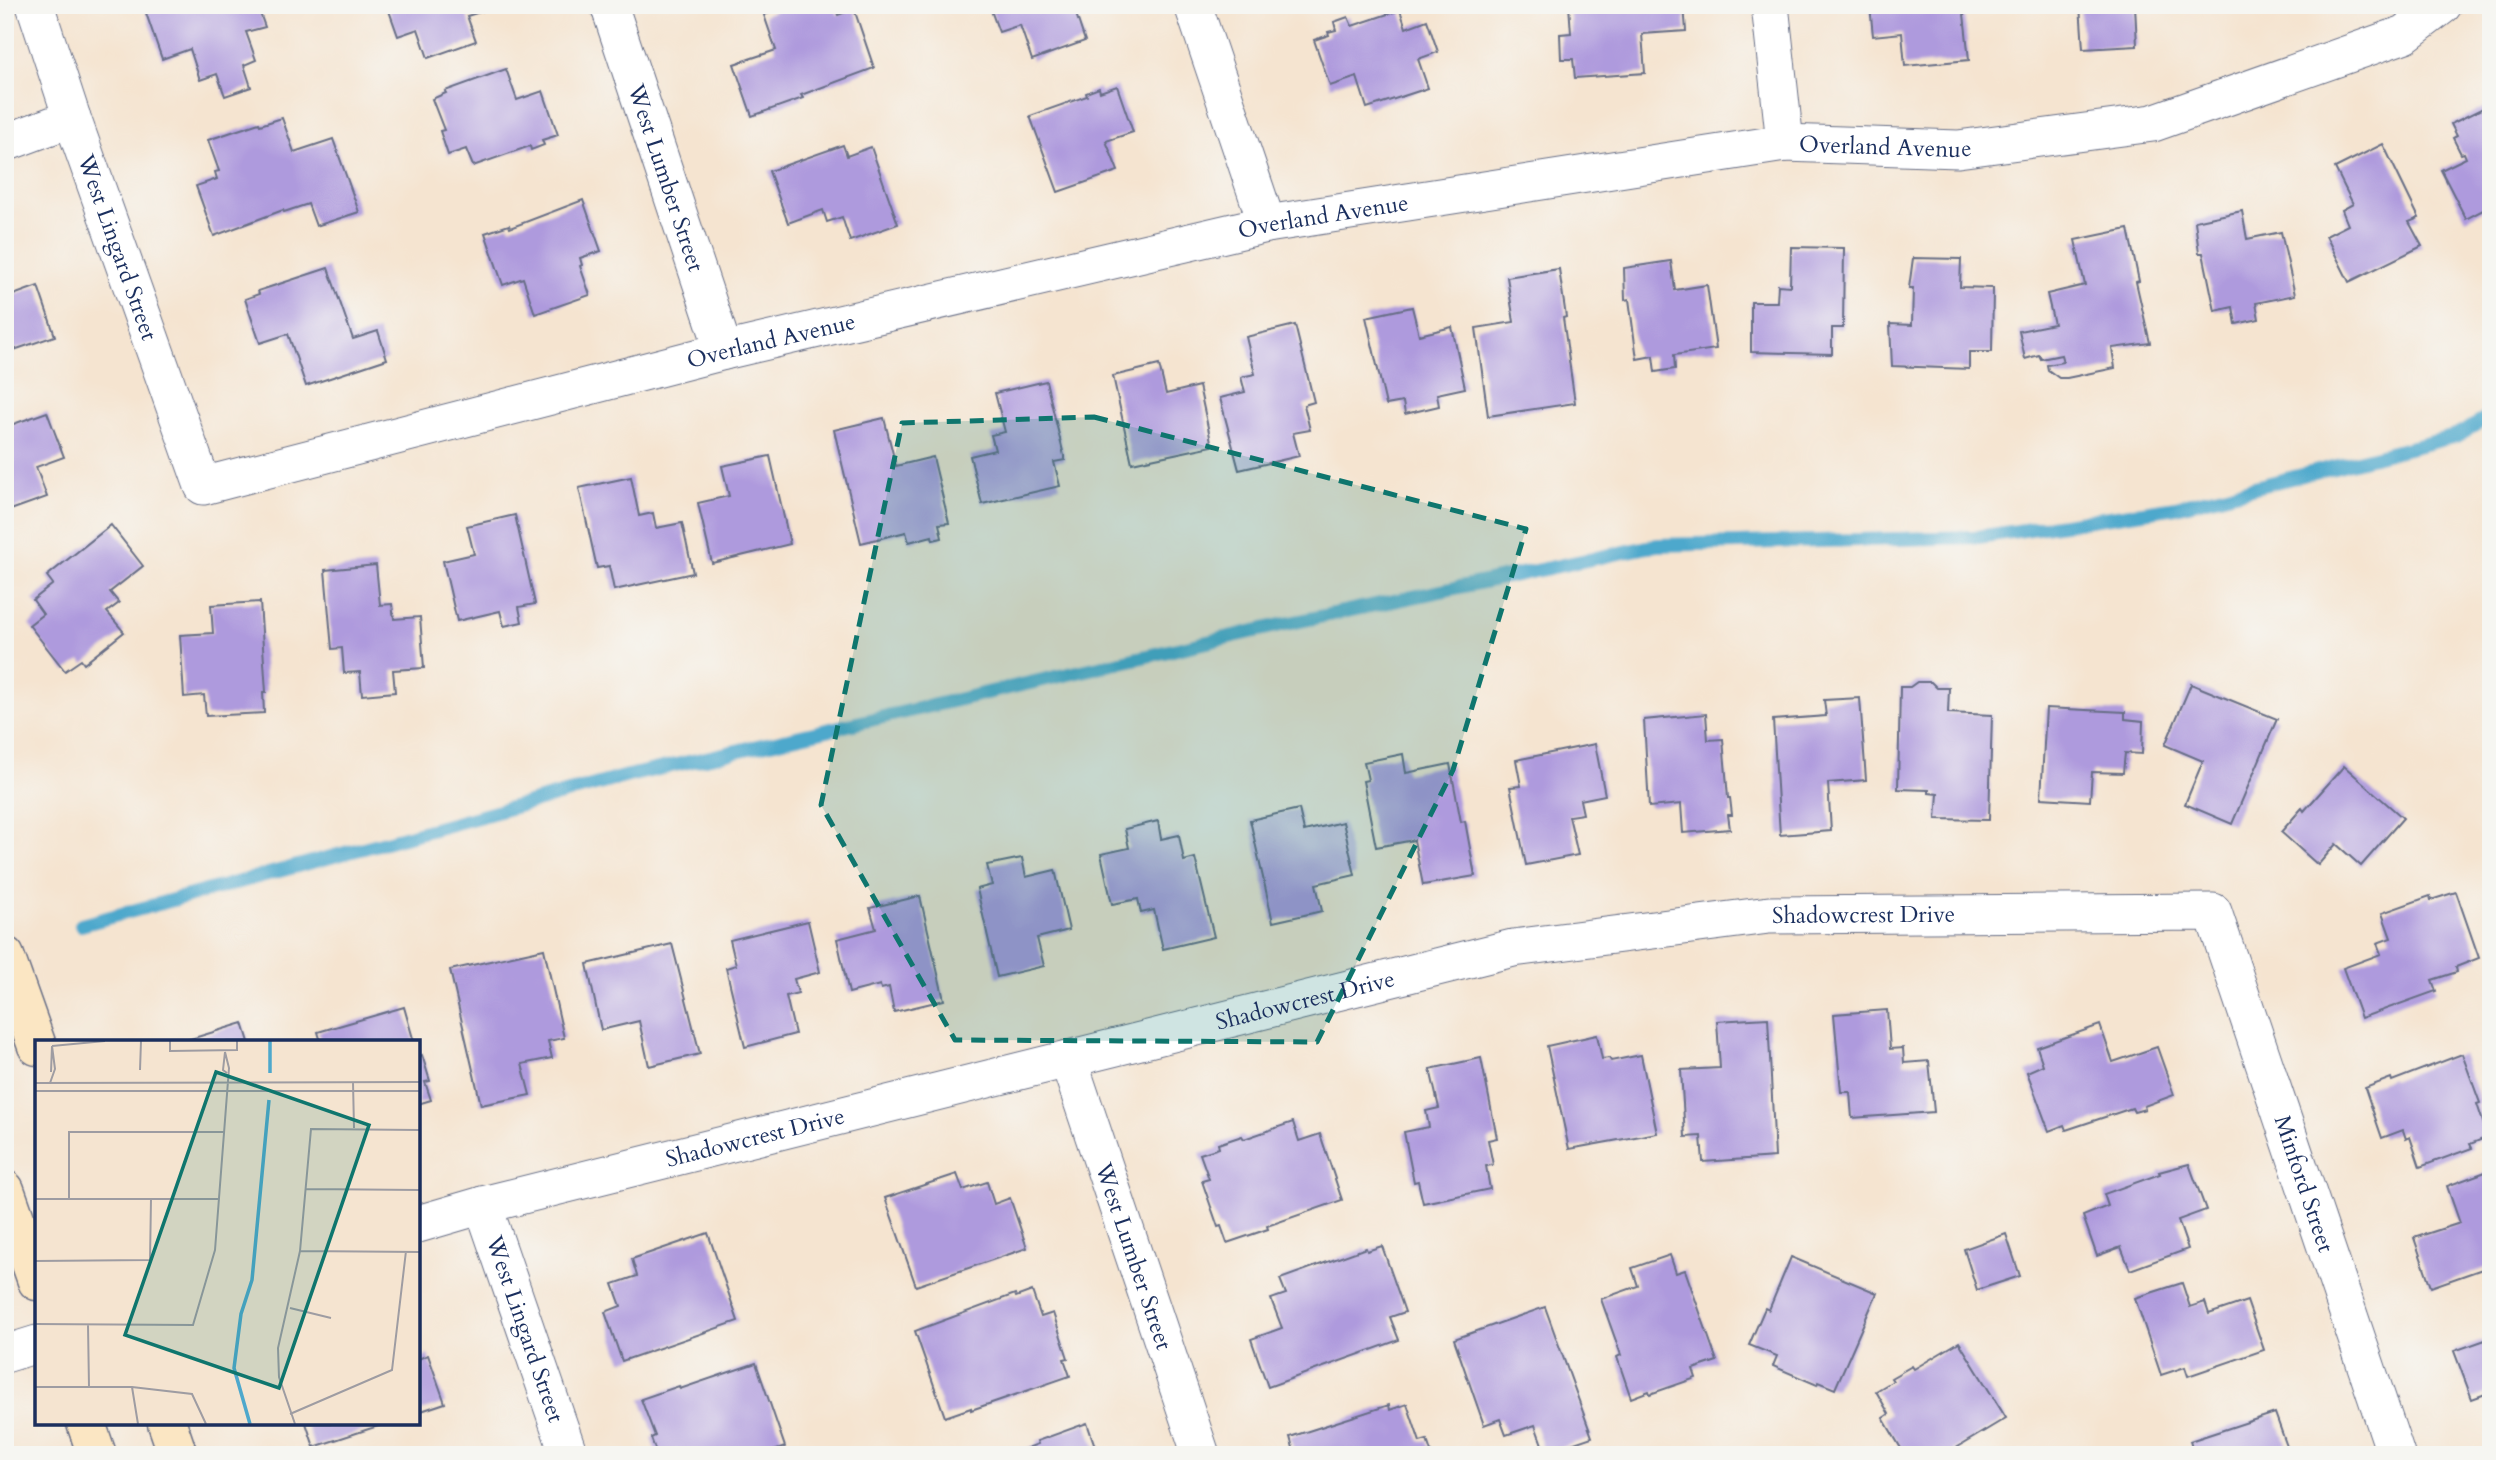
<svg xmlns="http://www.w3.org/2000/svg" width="2496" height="1460" font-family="Cardo,serif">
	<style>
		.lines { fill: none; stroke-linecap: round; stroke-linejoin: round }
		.stream { stroke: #4ea8cc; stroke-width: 14 }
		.building { fill: #ae9add }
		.street-casing { stroke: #676e86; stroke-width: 39 }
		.secondary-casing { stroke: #676e86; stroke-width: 41 }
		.street { stroke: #fff; stroke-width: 37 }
		.secondary { stroke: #fbe6c3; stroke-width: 38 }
		.marked { fill: #0f766e; fill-opacity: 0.2; stroke: #0f766e; stroke-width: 5; stroke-dasharray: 14 9; stroke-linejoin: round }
		.labels { text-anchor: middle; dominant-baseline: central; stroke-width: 5; stroke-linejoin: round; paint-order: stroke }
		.street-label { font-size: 23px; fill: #1b2f5e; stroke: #f6f6f2 }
		.inset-river { fill: none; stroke: #4ea8cc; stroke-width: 3.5 }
		.inset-road { fill: none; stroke: #9e9ca2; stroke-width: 2 }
		.view { fill: #0f766e; fill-opacity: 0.15; stroke: #0f766e; stroke-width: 3.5 }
		.inset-edge { fill: none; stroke: #1b2f5e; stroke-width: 3.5 }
	</style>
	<rect width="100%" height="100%" fill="#f6f6f2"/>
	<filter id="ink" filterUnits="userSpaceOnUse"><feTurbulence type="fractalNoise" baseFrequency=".0143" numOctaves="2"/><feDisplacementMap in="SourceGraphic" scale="14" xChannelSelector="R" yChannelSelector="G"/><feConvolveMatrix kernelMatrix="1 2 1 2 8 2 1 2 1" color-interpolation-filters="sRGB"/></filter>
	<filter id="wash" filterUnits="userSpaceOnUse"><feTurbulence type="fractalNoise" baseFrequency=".00686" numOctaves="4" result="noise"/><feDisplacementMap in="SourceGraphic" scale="28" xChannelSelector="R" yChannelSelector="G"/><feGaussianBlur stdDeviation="1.57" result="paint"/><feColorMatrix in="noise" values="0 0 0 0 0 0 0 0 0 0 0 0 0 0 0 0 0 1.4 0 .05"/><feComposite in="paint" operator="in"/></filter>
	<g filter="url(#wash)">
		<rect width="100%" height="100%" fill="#f5e4d0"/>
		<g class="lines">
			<polyline class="stream" points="81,925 628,776 1281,625 1657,545 1978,537 2176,507 2456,436 2491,416"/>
		</g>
		<g id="blocks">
			<g class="building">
				<polygon points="168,5 257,5 265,27 246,32 256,60 244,65 251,87 225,96 217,74 200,80 190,49 162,59 146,13"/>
				<polygon points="387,5 481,5 483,11 467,16 476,41 428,58 418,29 398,36"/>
				<polygon points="791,5 834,5 838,15 854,9 874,68 801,95 803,98 752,116 734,64 776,50 764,15"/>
				<polygon points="989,5 1076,5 1079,13 1076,14 1085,41 1032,60 1020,25 999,32"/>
				<polygon points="1569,5 1684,5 1686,31 1642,34 1645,73 1575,78 1573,59 1561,59 1560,34 1571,33"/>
				<polygon points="1870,5 1963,5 1969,60 1905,66 1902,33 1873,36"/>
				<polygon points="2080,5 2135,5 2137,46 2083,49"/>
				<polygon points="1400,10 1406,28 1427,20 1438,52 1418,59 1428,88 1367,108 1357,77 1330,86 1314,40 1329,35 1328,32 1336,30 1334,22 1348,17 1352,26"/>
				<polygon points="506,69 517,100 543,91 558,135 542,140 544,145 531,150 530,146 473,166 466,149 448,155 440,131 444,130 432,99 446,93 445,91"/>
				<polygon points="1117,86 1133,132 1106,141 1118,171 1058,192 1030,116 1087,96 1086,93 1099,88 1100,92"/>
				<polygon points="2491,104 2491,206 2466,219 2441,170 2466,158 2464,153 2461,154 2453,138 2457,136 2451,124"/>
				<polygon points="282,118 294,152 333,139 359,212 316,226 308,204 284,212 283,210 214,236 196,186 217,179 215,172 219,171 208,140 259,123 260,125"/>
				<polygon points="2383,144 2419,218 2409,222 2422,246 2349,282 2326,236 2348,225 2342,210 2353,204 2335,168"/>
				<polygon points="843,145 847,156 871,147 898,224 850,241 842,217 827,222 823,210 788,223 769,171"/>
				<polygon points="583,200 601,251 580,258 582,265 580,266 590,295 535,314 523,278 503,285 485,233 509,225 510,228"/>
				<polygon points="2242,211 2247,239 2281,232 2295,295 2256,303 2259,319 2236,324 2233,307 2215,311 2203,253 2199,253 2195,221"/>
				<polygon points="2128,229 2139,281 2136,282 2150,343 2112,348 2115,368 2067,378 2059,378 2048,370 2047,365 2063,362 2061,355 2041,359 2039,355 2025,359 2019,331 2054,324 2047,294 2085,285 2075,240"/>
				<polygon points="1791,247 1844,248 1843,328 1832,328 1832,354 1751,352 1751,302 1777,302 1778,285 1790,286"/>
				<polygon points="1913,258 1961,259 1960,287 1993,288 1992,352 1969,352 1969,369 1892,366 1890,324 1912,325 1913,288 1909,288"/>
				<polygon points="1671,261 1675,290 1707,285 1716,349 1674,355 1675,369 1655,372 1653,356 1637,359 1629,299 1625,300 1624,268"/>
				<polygon points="328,268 353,339 378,331 387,359 306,386 288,334 260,343 245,299 259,294 258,291"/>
				<polygon points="1559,269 1566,317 1563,318 1575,403 1488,416 1476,328 1514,322 1507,277"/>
				<polygon points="38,286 55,336 5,353 5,298"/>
				<polygon points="1412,307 1419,335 1452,327 1465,388 1437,394 1439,406 1405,414 1403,402 1386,405 1366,317"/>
				<polygon points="1295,325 1314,402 1304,405 1310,430 1293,433 1299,456 1239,470 1220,398 1245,392 1241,377 1255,374 1246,337"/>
				<polygon points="1159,365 1166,394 1199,386 1212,446 1132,463 1113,376"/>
				<polygon points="1046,381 1065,460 1054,462 1060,486 982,504 970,456 995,450 991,435 1005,432 995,393"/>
				<polygon points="47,412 64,457 36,467 47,497 5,512 5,427"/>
				<polygon points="884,418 896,466 933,457 949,523 939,524 942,538 933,540 932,536 909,542 906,532 861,543 834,430"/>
				<polygon points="770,456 790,544 712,563 698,503 729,496 722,466"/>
				<polygon points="631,477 639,516 653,513 656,528 682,523 693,573 614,590 609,566 597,568 579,488"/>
				<polygon points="515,515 535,604 519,607 522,622 504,626 500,611 457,621 443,561 474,554 467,526"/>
				<polygon points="111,525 143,566 110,592 119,603 107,612 124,632 84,664 81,660 65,671 29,625 43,614 33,600 53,584 47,576"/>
				<polygon points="376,565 380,605 392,604 394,619 420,617 424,668 393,670 395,692 362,695 360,672 344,673 342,648 332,649 325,570"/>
				<polygon points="260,602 266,692 263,692 264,713 206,716 204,695 184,697 180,635 213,633 211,605"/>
				<polygon points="1917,682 1931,682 1937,688 1949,688 1948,713 1992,715 1989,820 1936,819 1938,794 1929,793 1929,790 1898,789 1900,687 1910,687"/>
				<polygon points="2191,684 2277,719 2232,824 2185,804 2203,761 2165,745"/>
				<polygon points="1860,698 1866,780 1828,783 1831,831 1780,835 1773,720 1826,716 1824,700"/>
				<polygon points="2046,708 2125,712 2125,719 2143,721 2142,754 2125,753 2123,773 2092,772 2090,801 2041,798"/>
				<polygon points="1706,714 1708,740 1723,739 1728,798 1730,798 1732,815 1728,815 1730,829 1683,833 1681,804 1649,807 1644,720"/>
				<polygon points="1595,744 1605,795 1580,800 1583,814 1569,816 1578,855 1526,865 1510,787 1521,786 1516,760"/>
				<polygon points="1403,754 1406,773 1450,764 1461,822 1465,821 1475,876 1423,885 1414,840 1376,847 1363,781 1368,780 1364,762"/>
				<polygon points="2344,766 2403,818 2361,866 2336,844 2318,865 2281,832 2302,808 2304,811"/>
				<polygon points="1299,809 1304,831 1343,822 1355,875 1316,884 1322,911 1273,922 1250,820"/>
				<polygon points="1158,821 1161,839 1179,835 1184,861 1195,858 1214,937 1163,949 1154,910 1141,913 1138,899 1112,904 1101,854 1129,848 1125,829"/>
				<polygon points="1022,858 1026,877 1055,870 1069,930 1037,938 1044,966 997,977 977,889 992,885 987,865"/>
				<polygon points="2456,892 2479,958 2456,967 2457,972 2432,980 2436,991 2361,1018 2343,968 2381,954 2377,943 2391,938 2382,913 2430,896 2431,900"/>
				<polygon points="920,896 944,1000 894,1012 889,987 881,989 880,985 849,993 837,939 876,929 870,908"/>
				<polygon points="808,921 820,972 794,979 798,993 786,996 795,1034 745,1047 726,968 736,965 730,940"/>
				<polygon points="672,944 700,1054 649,1066 639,1021 601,1030 587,964"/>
				<polygon points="544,949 564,1038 548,1041 552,1058 522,1064 530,1095 481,1105 450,970"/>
				<polygon points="404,1007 414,1042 321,1042 318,1032"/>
				<polygon points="1887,1010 1890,1049 1903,1048 1904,1063 1929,1061 1934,1112 1852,1118 1850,1092 1841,1092 1834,1014"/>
				<polygon points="1768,1018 1775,1157 1703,1162 1701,1136 1685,1137 1681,1070 1720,1068 1717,1021"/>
				<polygon points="243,1023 249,1042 184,1042 184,1041"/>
				<polygon points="2100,1025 2113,1062 2157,1047 2174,1095 2144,1106 2145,1109 2134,1112 2132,1108 2066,1130 2064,1125 2049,1131 2027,1072 2043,1065 2037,1047"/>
				<polygon points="1597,1035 1602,1059 1609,1058 1611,1061 1641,1055 1657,1133 1569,1149 1547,1046"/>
				<polygon points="2462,1054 2480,1103 2477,1104 2488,1137 2470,1144 2472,1148 2420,1167 2410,1137 2406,1139 2403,1130 2382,1138 2365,1088 2391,1078 2392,1081"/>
				<polygon points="422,1055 430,1081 425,1082 431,1100 418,1104 418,1057"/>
				<polygon points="1481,1058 1497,1138 1488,1140 1493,1165 1486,1166 1490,1189 1423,1203 1418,1181 1414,1182 1404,1132 1429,1127 1426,1111 1439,1108 1430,1069"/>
				<polygon points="1293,1122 1299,1141 1320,1134 1342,1200 1267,1226 1268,1229 1227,1243 1221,1226 1218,1227 1202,1181 1209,1179 1200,1154 1219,1148 1218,1144 1242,1136 1244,1139"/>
				<polygon points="2189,1164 2206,1210 2178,1220 2188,1249 2130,1270 2121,1247 2097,1256 2083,1216 2108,1206 2104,1194 2160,1174 2159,1172"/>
				<polygon points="2491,1170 2491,1266 2431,1287 2414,1238 2460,1223 2447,1186"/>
				<polygon points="957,1174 963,1190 987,1182 994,1204 1010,1198 1027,1248 916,1286 885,1198"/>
				<polygon points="708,1233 738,1321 622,1361 605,1312 621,1306 613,1284 637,1276 632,1259"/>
				<polygon points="2006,1234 2020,1276 1977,1290 1964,1249"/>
				<polygon points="1382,1246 1405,1312 1390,1317 1399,1340 1268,1387 1251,1339 1282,1328 1271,1299 1286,1294 1280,1279 1366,1248 1367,1251"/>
				<polygon points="1670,1255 1676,1273 1685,1270 1717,1361 1693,1369 1696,1378 1650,1394 1649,1391 1631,1398 1617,1357 1621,1355 1601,1299 1638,1286 1632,1268"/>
				<polygon points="1791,1257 1877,1293 1835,1389 1818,1382 1817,1385 1773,1366 1777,1356 1749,1345 1765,1308 1769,1310"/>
				<polygon points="2182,1283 2190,1307 2205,1302 2209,1314 2247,1301 2264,1350 2188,1376 2185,1367 2161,1375 2135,1298"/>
				<polygon points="1032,1291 1041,1317 1053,1313 1068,1358 1064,1359 1070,1376 971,1410 971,1408 945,1417 915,1331 1015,1294 1016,1297"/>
				<polygon points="1545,1307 1592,1437 1545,1453 1535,1425 1506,1435 1500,1419 1484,1425 1454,1339"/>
				<polygon points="2491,1338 2491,1392 2472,1399 2454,1351"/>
				<polygon points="1959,1342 2006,1418 1953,1450 1955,1453 1952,1455 1905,1455 1883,1418 1889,1414 1876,1391 1893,1381 1891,1378 1912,1366 1914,1369"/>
				<polygon points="428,1355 445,1403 418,1412 418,1359"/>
				<polygon points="756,1363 785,1447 763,1455 657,1455 651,1438 655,1436 641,1399 679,1386 680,1389"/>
				<polygon points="1407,1404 1420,1442 1427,1440 1432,1455 1295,1455 1290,1437 1389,1405 1390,1410"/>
				<polygon points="2275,1413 2290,1455 2194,1455 2190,1441"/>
				<polygon points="306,1423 384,1423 384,1424 314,1447"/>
				<polygon points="1087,1423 1098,1455 1009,1455 1038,1444 1037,1441"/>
			</g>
		</g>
	</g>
	<g filter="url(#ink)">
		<use href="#blocks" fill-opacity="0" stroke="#676e86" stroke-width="2"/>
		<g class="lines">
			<g class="street-casing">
				<g id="street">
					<path id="s1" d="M35,5l37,113 131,368 521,-135 543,-127 518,-81 173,6 195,-26 252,-89 38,-29"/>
					<path id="s2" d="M609,5l115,346"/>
					<polyline points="1193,5 1267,224"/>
					<polyline points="1770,5 1785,143"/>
					<polyline points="5,143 72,118"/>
					<path id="s3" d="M1068,1059l133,396"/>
					<path id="s4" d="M483,1205l86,250"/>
					<path id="s5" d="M418,1224l65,-19 1030,-257 256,-33 444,-3 183,543"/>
					<polyline points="5,1354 37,1344"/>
				</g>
			</g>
			<g class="secondary-casing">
				<g id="secondary">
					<polyline points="5,956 37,1046"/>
					<polyline points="5,1190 37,1281"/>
					<polyline points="86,1423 97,1455"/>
					<polyline points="167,1423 178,1455"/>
				</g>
			</g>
			<use href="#street" class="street"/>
			<use href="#secondary" class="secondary"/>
		</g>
	</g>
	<path class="marked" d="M1094,417l432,112 -73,241 -136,272 -362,-2 -134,-235 81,-382z"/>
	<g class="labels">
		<g class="street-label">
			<text stroke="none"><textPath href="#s1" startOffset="2230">Overland Avenue</textPath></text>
			<text stroke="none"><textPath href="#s2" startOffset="182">West Lumber Street</textPath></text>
			<text stroke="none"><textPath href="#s1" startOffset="1662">Overland Avenue</textPath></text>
			<text stroke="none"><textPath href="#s1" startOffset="256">West Lingard Street</textPath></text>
			<text stroke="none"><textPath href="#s1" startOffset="1096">Overland Avenue</textPath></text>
			<text stroke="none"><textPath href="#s5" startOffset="1482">Shadowcrest Drive</textPath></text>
			<text stroke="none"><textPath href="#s5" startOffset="915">Shadowcrest Drive</textPath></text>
			<text stroke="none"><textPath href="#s5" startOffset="348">Shadowcrest Drive</textPath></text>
			<text stroke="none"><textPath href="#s5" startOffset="2118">Minford Street</textPath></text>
			<text stroke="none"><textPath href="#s3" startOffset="208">West Lumber Street</textPath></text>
			<text stroke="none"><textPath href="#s4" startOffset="131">West Lingard Street</textPath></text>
		</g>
	</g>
	<g transform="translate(35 1040)">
		<rect width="385" height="385" fill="#f5e4d0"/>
		<path class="inset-river" d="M235,1v32M215,384l-16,-56 7,-54 11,-34 17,-180"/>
		<path class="inset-road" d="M135,1v10l67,-1v-9M17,6l53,-5M105,30l1,-29M318,42l1,46M0,43l385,-1M15,43l5,-14 -3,-23 -1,26M0,51h385M271,149l114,1M34,158v-66h156M0,159h184M265,211l120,1M0,221l115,-1 1,-61M255,268l41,10M0,284l158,1 22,-75 14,-182 -4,-16 -2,18 4,3M53,285l1,62M0,347h97l60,7 14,30M97,347l6,37M255,374l102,-44 14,-119M260,384l-16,-47 -1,-29 22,-97 11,-122 109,1"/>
		<path class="view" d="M181,32l153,53 -90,263 -154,-53z"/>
		<rect width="385" height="385" class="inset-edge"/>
	</g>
	<rect width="2496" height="1460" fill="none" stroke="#f6f6f2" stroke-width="28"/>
</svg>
